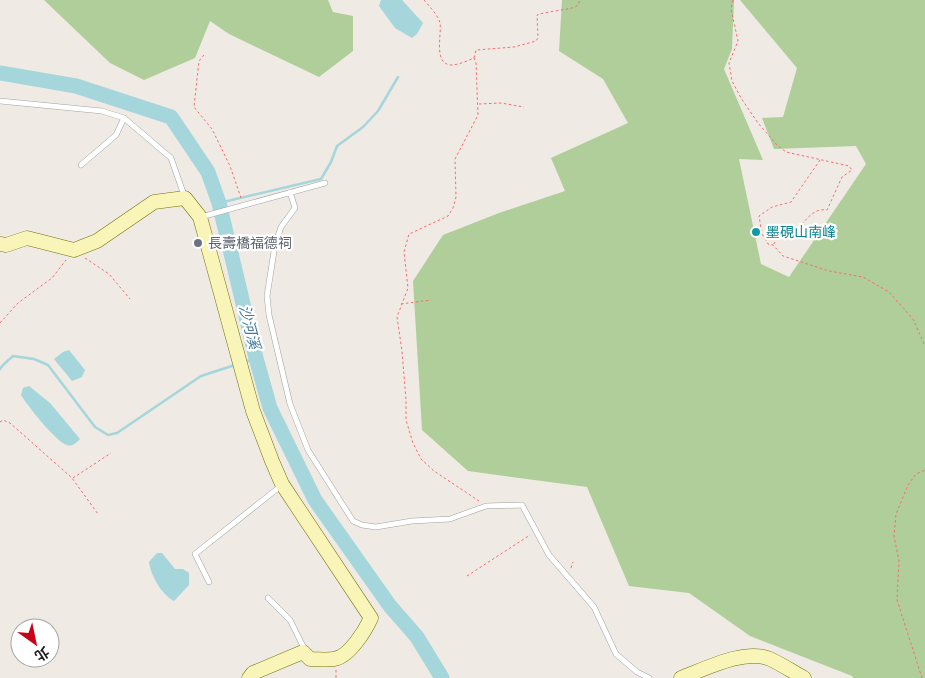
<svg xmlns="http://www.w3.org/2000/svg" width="925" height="678" font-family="Quicksand,'Noto Sans TC',sans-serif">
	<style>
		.forest { fill: #afce99 }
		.water { fill: #a4d6dc }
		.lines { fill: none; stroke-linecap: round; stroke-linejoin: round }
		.stream { stroke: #a4d6dc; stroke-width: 2.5 }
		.river { stroke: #a4d6dc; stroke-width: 15 }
		.lane-casing { stroke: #a2a2a2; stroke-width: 6 }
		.secondary-casing { stroke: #747306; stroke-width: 15 }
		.path { stroke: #f86b6d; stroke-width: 1; stroke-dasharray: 2.5 2.5; stroke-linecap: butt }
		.lane { stroke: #fff; stroke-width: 5 }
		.secondary { stroke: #f9f4b8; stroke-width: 14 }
		.culture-dot { fill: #0f9aa8; stroke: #fff; stroke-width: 2 }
		.worship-dot { fill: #6b7280; stroke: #fff; stroke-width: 2 }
		.labels { text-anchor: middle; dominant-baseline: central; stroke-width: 4.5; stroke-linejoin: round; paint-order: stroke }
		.culture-label { font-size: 14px; fill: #0d838f; stroke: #fff; text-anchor: start }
		.worship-label { font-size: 14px; fill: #5b616d; stroke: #fff; text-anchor: start }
		.water-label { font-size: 15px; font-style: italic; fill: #457b9c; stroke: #fff }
	</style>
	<rect width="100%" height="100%" fill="#efeae4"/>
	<g class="forest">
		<polygon points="44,0 328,0 333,12 353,16 353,51 319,77 229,34 210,21 195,58 144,80 110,63"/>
		<polygon points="562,0 734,0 732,49 724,69 763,160 739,159 761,264 789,277 866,164 856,146 774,149 762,118 783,117 797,68 740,0 925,0 925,678 853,678 852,676 750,636 689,593 629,586 587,487 468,471 422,430 413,281 443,235 499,213 565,191 551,158 628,123 603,79 559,51"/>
	</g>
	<g class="water">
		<polygon points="381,0 402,0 423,23 417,34 412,38 395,28 379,6"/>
		<polygon points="69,350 85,370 82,377 72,381 54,359 63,352"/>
		<path d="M29,386l21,17 30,36c-4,4 -8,8 -13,6 -11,-3 -40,-40 -46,-50l2,-7z"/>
		<path d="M157,553h5l13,16h8l6,4v12l-15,16c-12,-6 -23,-25 -25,-39z"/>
	</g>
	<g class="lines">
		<g class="stream">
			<polyline points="219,203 321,179 331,162 337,146 363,127 378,111 398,77"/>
			<polyline points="245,362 256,358"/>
			<polyline points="0,369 3,365 13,356 34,359 48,365 95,427 108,435 117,433 201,376 235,365"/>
		</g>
		<polyline class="river" points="0,73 76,86 171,117 208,172 219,203 256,358 270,408 315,500 390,606 417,637 442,678"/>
		<g class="lane-casing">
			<g id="lane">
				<polyline points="0,101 102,111 124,118 171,158 185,198"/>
				<polyline points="81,165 116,135 124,118"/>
				<polyline points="290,192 295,208 281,227 275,245 267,296 269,315 290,404 308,450 353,521 362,525 376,527 412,521 450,519 486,506 522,505 549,555 594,607 616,654 637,672 649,678"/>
				<polyline points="201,217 325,183"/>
				<polyline points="209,582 195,554 282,485"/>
				<polyline points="268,598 290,620 306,652"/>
			</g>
		</g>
		<g class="secondary-casing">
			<g id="secondary">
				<path d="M0,244l6,1 21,-7 47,12 23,-9 57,-39 31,-4 15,19 53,194 19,50 10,23 89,134c-6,13 -22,39 -37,41 -7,1 -16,0 -24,0l-7,-7 -50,21 -4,5"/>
				<path d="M681,678c24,-9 64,-30 89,-19 11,5 23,13 34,19"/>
			</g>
		</g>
		<g class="path">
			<path d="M424,0c5,6 14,15 16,23 2,11 -7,41 11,42 7,0 16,-4 23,-7l2,5 2,52 -23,44 1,38 -3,11 -5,8 -39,18 -5,18 4,36 -11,29 5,34 4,49v20l7,23 8,16 13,12 45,30"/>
			<path d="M733,0l-2,9 7,32 -9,22 3,18 9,17 17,25 19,22 9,7 63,14 3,4 -10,7 -15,33c-13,-2 -19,8 -27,16 -7,5 -14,9 -22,12l-5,7"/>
			<polyline points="204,55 199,61 194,107 212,129 230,166 241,198"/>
			<path d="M474,58l2,-8 38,-3 22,-6 2,-3 -1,-23c11,-4 31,-5 38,-8 4,-2 3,-3 5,-7"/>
			<polyline points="479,104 501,103 524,107"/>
			<polyline points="820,160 791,202 772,207 759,216 762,234 768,244 773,245 783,256 829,271 863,277 889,292 913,319 925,346"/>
			<polyline points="85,258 109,274 130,299"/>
			<polyline points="401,304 431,300"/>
			<polyline points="0,323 18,303 52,278 66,260"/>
			<polyline points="0,422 3,420 10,423 72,478 98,514"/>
			<polyline points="73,478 111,453"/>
			<polyline points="571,568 573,562"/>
			<polyline points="467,576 530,535"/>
			<polyline points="336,670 336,678"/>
			<polyline points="922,678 897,600 899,561 894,536 896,514 908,485 916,474 925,470"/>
		</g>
		<use href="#lane" class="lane"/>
		<use href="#secondary" class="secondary"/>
	</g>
	<circle class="culture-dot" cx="756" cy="232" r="5"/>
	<circle class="worship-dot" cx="198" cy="243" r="5"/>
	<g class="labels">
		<g class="culture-label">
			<text x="766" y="232">墨硯山南峰</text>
		</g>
		<g class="worship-label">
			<text x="208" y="243">長壽橋福德祠</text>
		</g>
		<g class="water-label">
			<text transform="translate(250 327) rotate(76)">沙河溪</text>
		</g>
	</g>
	<g transform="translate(35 643) rotate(147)"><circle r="24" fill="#ffffff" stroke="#a5a5a5"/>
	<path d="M0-4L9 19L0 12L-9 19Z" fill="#c9021a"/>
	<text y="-8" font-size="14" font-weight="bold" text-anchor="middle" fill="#1e1e1e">北</text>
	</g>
</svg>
